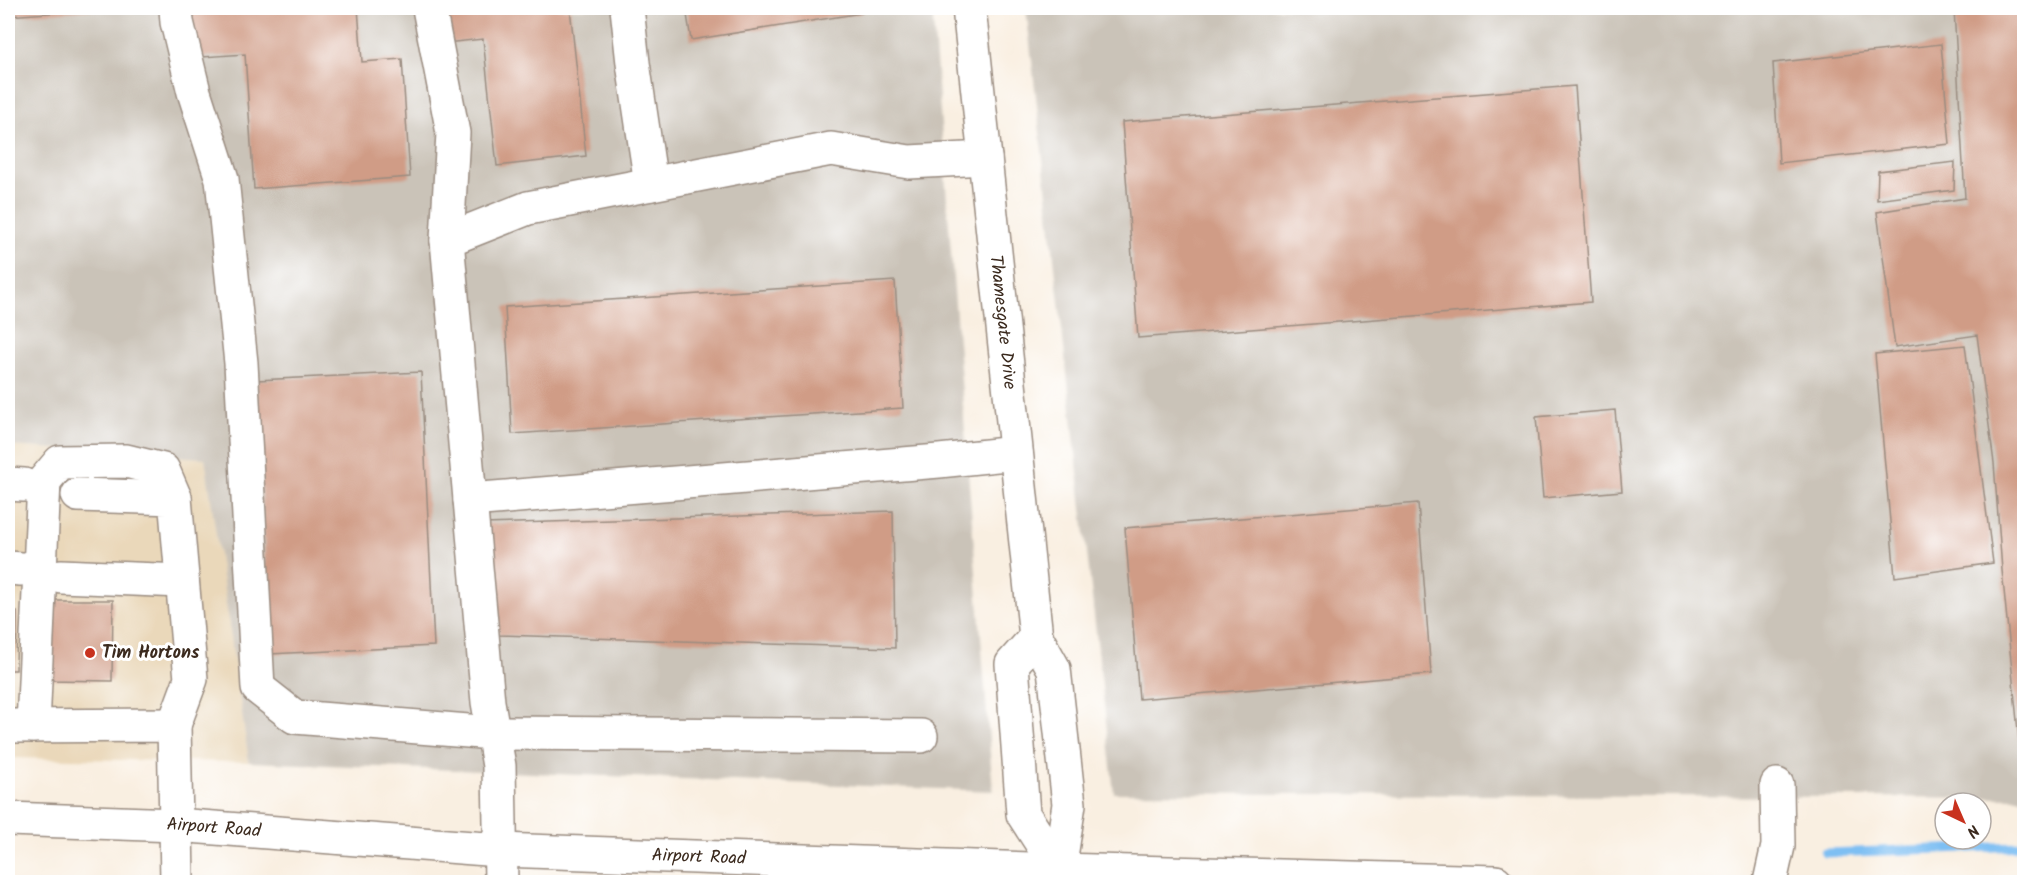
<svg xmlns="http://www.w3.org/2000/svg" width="2032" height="890" font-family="Kalam,sans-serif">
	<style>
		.built { fill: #ead8ba }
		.industrial { fill: #cac3b8 }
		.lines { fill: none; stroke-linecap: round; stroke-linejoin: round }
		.stream { stroke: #7ebff3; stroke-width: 9 }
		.building { fill: #d09c86 }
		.minor-casing { stroke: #9a8c80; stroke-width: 36 }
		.major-casing { stroke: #9a8c80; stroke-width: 36 }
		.minor { stroke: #fff; stroke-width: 33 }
		.major { stroke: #fff; stroke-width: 33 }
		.poi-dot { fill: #c8321e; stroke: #fff; stroke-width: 2 }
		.labels { text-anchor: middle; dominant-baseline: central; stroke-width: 6; stroke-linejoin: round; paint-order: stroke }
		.street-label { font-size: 18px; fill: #3b2a1e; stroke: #fff }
		.poi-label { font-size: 18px; font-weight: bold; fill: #3b2a1e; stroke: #fff; text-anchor: start }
	</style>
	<rect width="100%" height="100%" fill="#fff"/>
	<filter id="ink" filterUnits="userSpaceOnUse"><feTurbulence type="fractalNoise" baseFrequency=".0167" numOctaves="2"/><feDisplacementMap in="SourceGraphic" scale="12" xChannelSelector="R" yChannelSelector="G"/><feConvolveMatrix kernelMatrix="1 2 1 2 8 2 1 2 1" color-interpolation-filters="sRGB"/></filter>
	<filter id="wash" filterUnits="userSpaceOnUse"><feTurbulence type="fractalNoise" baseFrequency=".008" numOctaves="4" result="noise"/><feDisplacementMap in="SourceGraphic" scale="24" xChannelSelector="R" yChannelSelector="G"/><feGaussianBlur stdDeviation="1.35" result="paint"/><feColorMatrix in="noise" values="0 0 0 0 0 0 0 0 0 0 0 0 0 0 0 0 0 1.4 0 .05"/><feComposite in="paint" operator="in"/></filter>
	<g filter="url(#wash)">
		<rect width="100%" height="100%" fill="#f9efe1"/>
		<polygon class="built" points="8,446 205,458 249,762 8,758"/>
		<g class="industrial">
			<polygon points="8,8 932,8 993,791 249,762 205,458 8,446"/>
			<polygon points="1026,8 2024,8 2024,798 1114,793"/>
		</g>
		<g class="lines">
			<polyline class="stream" points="1825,853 2024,846"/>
		</g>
		<g id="blocks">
			<g class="building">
				<polygon points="8,8 102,8 102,9 8,16"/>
				<polygon points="184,8 358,8 362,62 402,59 410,177 254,189 245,54 188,58"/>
				<polygon points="441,8 570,8 586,156 497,166 483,39 445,43"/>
				<polygon points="686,8 861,8 862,13 691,40"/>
				<polygon points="1982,8 2024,8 2024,740 2019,741 2002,570 1994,463 1977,335 1895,347 1877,212 1965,198 1954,10"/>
				<polygon points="1941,44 1950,144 1779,163 1773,63"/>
				<polygon points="1575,86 1591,302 1138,338 1122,122"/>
				<polygon points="1955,162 1954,190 1877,200 1878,171"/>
				<polygon points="895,281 903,408 512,434 505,307"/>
				<polygon points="1965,345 1993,563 1895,577 1875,354"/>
				<polygon points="421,372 434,646 269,654 257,380"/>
				<polygon points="1615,410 1622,491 1543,498 1536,417"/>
				<polygon points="1418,503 1431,674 1139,699 1125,528"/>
				<polygon points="893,511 895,648 499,635 484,524"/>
				<polygon points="49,600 113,600 112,681 48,680"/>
				<polygon points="8,612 17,612 16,670 8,670"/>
			</g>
		</g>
	</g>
	<g filter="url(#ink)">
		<use href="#blocks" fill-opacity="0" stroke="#9a8c80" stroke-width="1.5"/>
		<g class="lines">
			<g class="minor-casing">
				<g id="minor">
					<polyline points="176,8 177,22 194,92 222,179 241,363 258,688 295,717 493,733 921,736"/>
					<polyline points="429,8 453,133 447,240"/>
					<polyline points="627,8 633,63 651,184"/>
					<path id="s1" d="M969,8l67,629 18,32 15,135 -10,66 1,12"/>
					<polyline points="8,484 24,485"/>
					<polyline points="78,495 175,498 191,679 174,725"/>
					<polyline points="470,500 939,461 1016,453"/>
					<polyline points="8,568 21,569"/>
					<polyline points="61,576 182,581"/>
					<polyline points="1036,637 1012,664 1023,814 1059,870"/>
					<polyline points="8,726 174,725 176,825"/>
					<polyline points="33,726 44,481 60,462 126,461 163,470 175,498"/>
					<polyline points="501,882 499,766 488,702 447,240 528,208 831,149 909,162 985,158"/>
					<polyline points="1770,882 1778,846 1777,785"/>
				</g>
			</g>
			<g class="major-casing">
				<g id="major">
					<path id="s2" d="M8,819l168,6 323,25 560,20 437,12"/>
					<polyline points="176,825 177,882"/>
				</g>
			</g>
			<use href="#minor" class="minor"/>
			<use href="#major" class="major"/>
		</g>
	</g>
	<circle class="poi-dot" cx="90" cy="653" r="6"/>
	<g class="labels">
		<g class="street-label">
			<text stroke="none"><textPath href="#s1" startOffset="316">Thamesgate Drive</textPath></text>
			<text stroke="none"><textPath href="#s2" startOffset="206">Airport Road</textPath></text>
			<text stroke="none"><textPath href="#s2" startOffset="692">Airport Road</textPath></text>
		</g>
		<g class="poi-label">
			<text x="102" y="653">Tim Hortons</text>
		</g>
	</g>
	<rect width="2032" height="890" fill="none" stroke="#fff" stroke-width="30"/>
	<g transform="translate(1963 821) rotate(136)"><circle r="28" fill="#ffffff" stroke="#b1aaa5" stroke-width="1.5"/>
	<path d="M0-4.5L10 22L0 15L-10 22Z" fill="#c8321e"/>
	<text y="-9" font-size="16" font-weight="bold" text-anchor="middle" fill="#3b2a1e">N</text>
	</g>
</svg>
